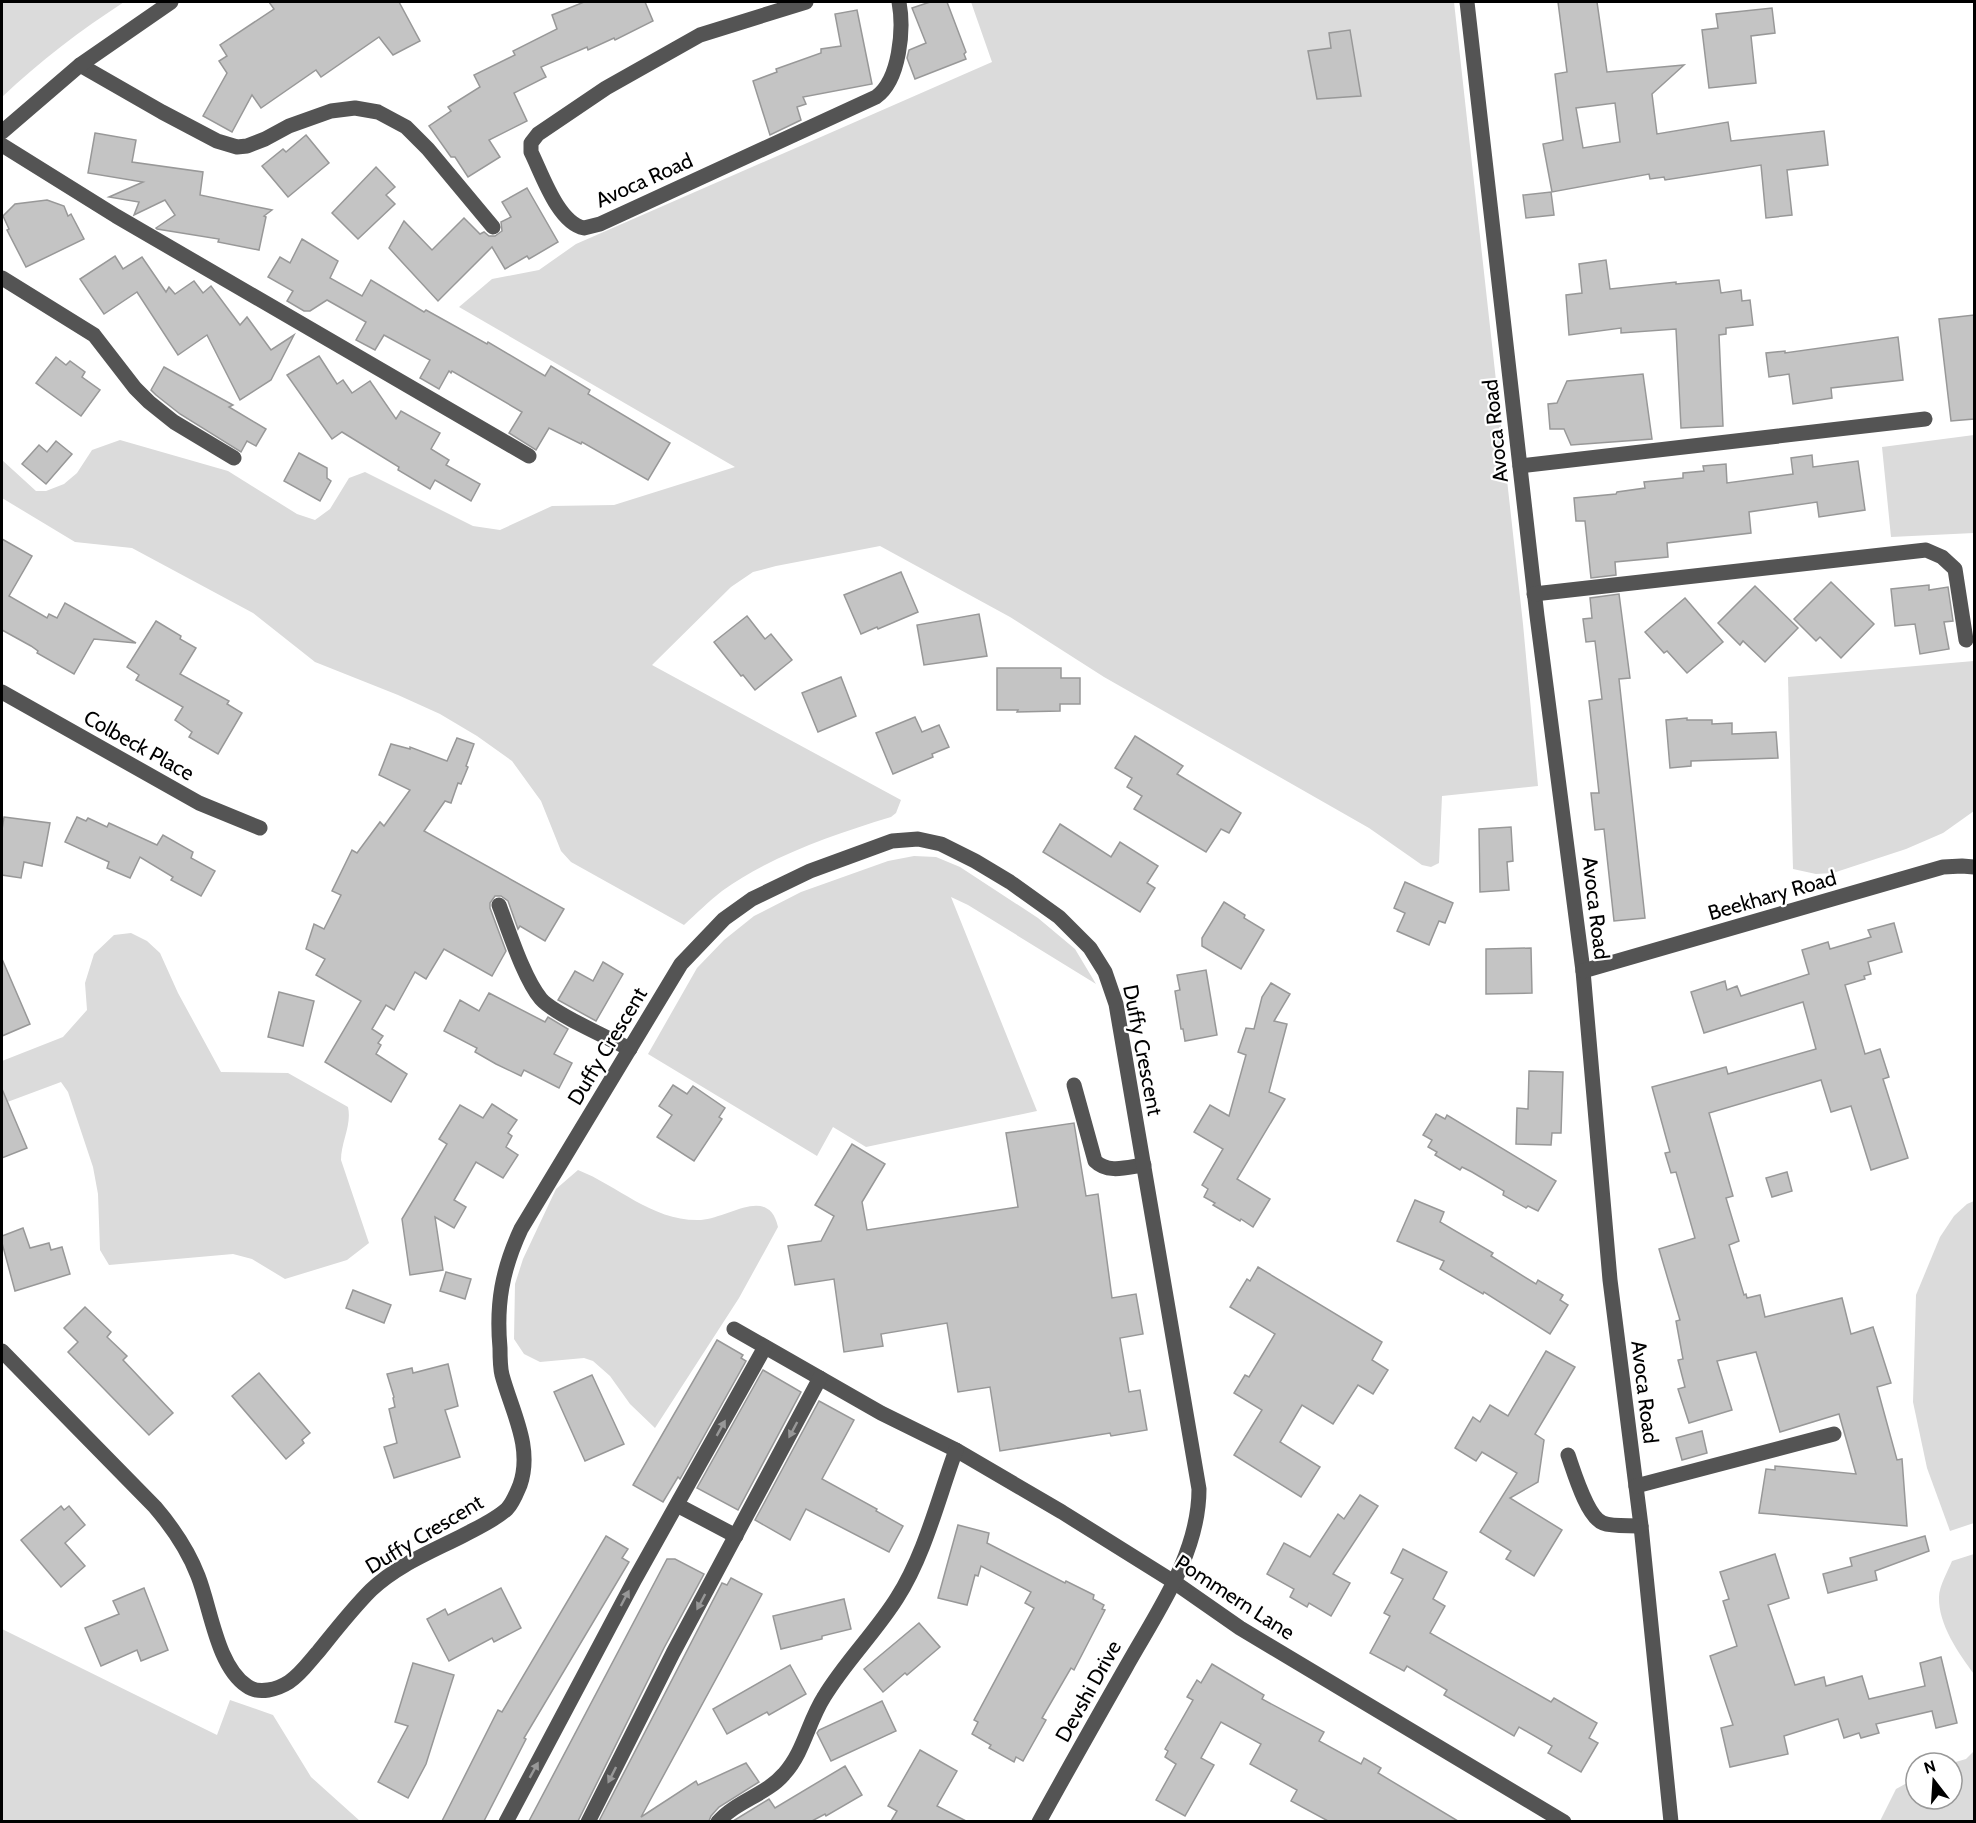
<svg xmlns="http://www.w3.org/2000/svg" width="1976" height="1823" font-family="Cabin,sans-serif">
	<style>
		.green { fill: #dbdbdb }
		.building { fill: #c4c4c4; stroke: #989898; stroke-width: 1.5; fill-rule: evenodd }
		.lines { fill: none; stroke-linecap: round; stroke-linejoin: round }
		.minor { stroke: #545454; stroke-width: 15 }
		.oneway { fill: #989898 }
		.labels { text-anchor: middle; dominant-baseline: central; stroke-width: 4.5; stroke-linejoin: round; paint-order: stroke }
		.street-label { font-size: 21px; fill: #000; stroke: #fff }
	</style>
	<rect width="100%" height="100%" fill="#fff"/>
	<g class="green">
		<path d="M2,2h122c-43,28 -84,59 -122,95z"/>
		<path d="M971,2h483l69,622 15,162 -96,10 -3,67 -8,4 -9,-2 -53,-37 -265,-151 -94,-60 -130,-71 -104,20 -23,6 -22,15 -79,78 249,135 -5,13 -5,4c-59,18 -118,38 -169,74 -13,10 -26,23 -38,34l-113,-63 -10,-11 -20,-50 -29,-40 -35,-25 -37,-22 -42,-19 -83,-33 -62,-49 -121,-65 -57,-6 -73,-44v-38l34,31h10l18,-7 13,-11 15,-23 28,-10 108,31 69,43 18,6 15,-11 19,-31 16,-6 108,54 27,4 52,-24 62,-1 121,-38 -276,-160 33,-28 47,-9 37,-26 416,-182z"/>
		<polygon points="1974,435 1974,533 1891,537 1882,447"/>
		<polygon points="1974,661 1974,811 1943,833 1906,849 1833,873 1816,874 1793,869 1788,677"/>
		<polygon points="914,856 936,857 960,867 1038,918 1075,949 1096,984 968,905 951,897 1037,1111 866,1147 833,1127 817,1156 648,1054 697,968 724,940 754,916 801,892 888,861"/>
		<path d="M131,933l16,8 13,12 18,40 43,79 67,1 60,34c4,18 -7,35 -7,53l28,83 -22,17 -62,19 -33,-20 -19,-5 -124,11 -9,-15 -2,-56 -5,-27 -25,-75 -7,-10 -59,22v-43l61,-24 24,-27 -2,-27 9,-29 20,-19z"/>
		<path d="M578,1170c41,16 75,52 123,50 28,-2 68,-35 77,7l-39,71 -84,130 -25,-24 -20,-28 -17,-15 -9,-3 -44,4 -16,-8 -10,-15 1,-55 8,-25 33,-70z"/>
		<polygon points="1974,1201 1974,1523 1950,1531 1927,1468 1913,1402 1916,1295 1940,1237 1954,1216 1967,1204"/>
		<path d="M1974,1554v120c-15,-20 -36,-50 -35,-77 0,-11 9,-26 13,-36z"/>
		<polygon points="2,1629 217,1735 230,1700 273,1715 311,1777 360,1821 2,1821"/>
		<polygon points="1974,1751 1974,1821 1880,1821 1896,1789 1916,1778 1916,1799 1952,1799 1952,1763 1966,1759"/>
	</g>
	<g class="building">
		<polygon points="269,2 399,2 420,41 393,55 379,37 321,77 316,70 261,108 252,95 232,132 203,116 227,73 219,61 227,56 220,45 274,9"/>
		<polygon points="584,2 645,2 653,21 615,40 614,38 588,50 587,47 541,67 546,77 514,93 527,121 489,140 500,157 468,177 455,157 451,157 429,126 451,111 448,107 480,87 474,75 515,55 513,51 557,29 552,15"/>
		<polygon points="930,2 947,2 966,52 964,54 966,59 915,79 907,58 909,50 926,43 912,8"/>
		<path d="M1558,2h39l10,70 77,-7 -32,29 5,40 71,-12 3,19 93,-10 4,34 -41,5 5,45 -26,3 -5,-53 -96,15 -1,-3 -14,2 -1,-5 -97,18 -9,-48 20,-4 -8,-66 12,-2zM1615,103l5,39 -37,6 -7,-40z"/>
		<polygon points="1772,8 1775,33 1751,36 1756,83 1709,88 1702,30 1718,28 1716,14"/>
		<polygon points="857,10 872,84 803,97 806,104 797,107 801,120 770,135 753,81 777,72 776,69 821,53 821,49 841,46 835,14"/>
		<polygon points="1350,30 1361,96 1317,99 1308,51 1331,48 1329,33"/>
		<polygon points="95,133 136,140 132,162 203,172 200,195 272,210 264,216 266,217 259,250 218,242 219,239 157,229 156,228 175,215 165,200 134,215 139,202 109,197 143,182 88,173"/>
		<polygon points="306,135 329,163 288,197 262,166 283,149 286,152"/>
		<polygon points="376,167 395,187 386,195 395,204 358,239 332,213"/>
		<polygon points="527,188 558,242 529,259 527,256 505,269 492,247 438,301 389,248 404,221 432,250 464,218 480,234 484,232 489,236 495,236 502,231 501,222 511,217 502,202"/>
		<polygon points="1551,192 1554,215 1526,218 1523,195"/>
		<polygon points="47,200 64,206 68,216 71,214 84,239 26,267 7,230 9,229 3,216 15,204"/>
		<polygon points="302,239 338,261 330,278 362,296 371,280 424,312 426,310 487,344 488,342 545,376 551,366 590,390 588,394 670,443 648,480 582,442 581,444 549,428 536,450 509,433 522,412 452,371 451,373 449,371 439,389 420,378 430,360 384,335 375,350 356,340 366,322 327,300 310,311 304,311 287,301 293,291 268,277 280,257 290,263"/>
		<polygon points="115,256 123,269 142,257 166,292 169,287 175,294 194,281 203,293 211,286 240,325 247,317 271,350 294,335 271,380 240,400 207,335 178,355 137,292 104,314 80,279"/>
		<polygon points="1606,260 1610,289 1676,282 1676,284 1719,280 1721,293 1741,290 1742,301 1750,300 1753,325 1726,328 1726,334 1719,335 1723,426 1681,428 1676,329 1621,333 1621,328 1569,335 1566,295 1582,293 1579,264"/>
		<polygon points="1974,315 1974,419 1951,421 1939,319"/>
		<polygon points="1898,337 1903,380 1831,388 1832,398 1793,404 1789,374 1769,377 1766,353 1785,351 1785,353"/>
		<polygon points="319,356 337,384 343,380 352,393 370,381 396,419 401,411 440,433 431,449 449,460 446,465 480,484 471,501 435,480 430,489 398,470 399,467 342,432 332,439 287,375"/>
		<polygon points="56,357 66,365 70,361 85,372 82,377 100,390 81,416 36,383"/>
		<polygon points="164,367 233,405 229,407 266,429 256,446 247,441 241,452 180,414 156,395 151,390"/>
		<polygon points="1643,374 1652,439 1571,445 1564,429 1550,429 1548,404 1557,403 1567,381"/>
		<polygon points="56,441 72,454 46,484 22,464 39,445 47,452"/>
		<polygon points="299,453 327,468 327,478 331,481 320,501 284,481"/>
		<polygon points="1812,455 1813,467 1858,461 1865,510 1819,517 1817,502 1749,512 1751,533 1667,543 1668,557 1615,562 1616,575 1591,578 1585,521 1576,521 1574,498 1616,494 1617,492 1645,488 1644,482 1683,478 1683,473 1704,471 1703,466 1726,464 1727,483 1793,474 1791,458"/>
		<polygon points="2,539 32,556 9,596 47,618 49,614 57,618 65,603 136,643 94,639 74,674 37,653 38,651 31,646 2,630"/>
		<polygon points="901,572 918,612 878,629 877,627 861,634 844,595"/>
		<polygon points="1831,582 1874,624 1841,658 1820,637 1816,641 1794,619"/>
		<polygon points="1929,585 1929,590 1948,587 1953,621 1944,622 1949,649 1920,654 1915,624 1895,626 1891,589"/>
		<polygon points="1755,586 1798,628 1765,662 1743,641 1740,645 1718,623"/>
		<polygon points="1619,594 1630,678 1619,679 1645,918 1614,921 1604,829 1595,830 1591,793 1599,793 1589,701 1602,699 1595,641 1586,642 1583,619 1592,618 1590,598"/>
		<polygon points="1685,598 1723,642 1687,673 1667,651 1664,653 1645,632"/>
		<polygon points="979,614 987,656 924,665 917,625"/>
		<polygon points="747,616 765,639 771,634 792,660 755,690 743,675 741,676 714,642"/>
		<polygon points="156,621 181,636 180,639 196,648 180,674 229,701 227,704 242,713 218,754 189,737 192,732 175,720 183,707 136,680 139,675 127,667"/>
		<polygon points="997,668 1061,668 1061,678 1080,678 1080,704 1060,704 1060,711 1017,712 1018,710 997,710"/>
		<polygon points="841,677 856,716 818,732 802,693"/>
		<polygon points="915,717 922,732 939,725 949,747 932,754 933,757 893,774 876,733"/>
		<polygon points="1687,718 1687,720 1712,720 1712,724 1732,723 1732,734 1776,732 1778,758 1691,761 1691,766 1670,768 1666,720"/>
		<polygon points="1135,736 1183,766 1177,774 1241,813 1229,833 1221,829 1206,852 1134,809 1142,796 1127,787 1132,778 1115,768"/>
		<polygon points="457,738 474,744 466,766 468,767 461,784 458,783 451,803 445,801 424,831 564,909 545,941 520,926 518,929 508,901 501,896 495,896 490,903 490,908 506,951 492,976 444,949 426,979 415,972 394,1010 386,1005 372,1029 383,1036 378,1043 381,1045 376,1054 407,1074 391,1102 325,1062 361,1001 316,975 325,959 306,949 314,924 324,929 341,895 332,891 352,850 357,853 380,822 384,826 410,790 379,775 391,744 410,749 410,747 447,761"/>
		<polygon points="4,817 50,823 42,866 24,862 21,878 2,875 2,830"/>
		<polygon points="77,817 86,821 88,818 107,827 109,823 157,845 163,835 193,852 191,858 215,871 201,896 171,880 173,877 140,857 130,878 107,868 109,862 65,842"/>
		<polygon points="1060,824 1111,857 1120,842 1158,866 1147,883 1155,888 1140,912 1043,852"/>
		<polygon points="1511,827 1513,861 1507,862 1509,890 1480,892 1479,829"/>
		<polygon points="1405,882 1453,903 1445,923 1439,921 1429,945 1397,931 1405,913 1394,908"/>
		<polygon points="1224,902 1245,915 1244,918 1264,930 1241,969 1202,946 1202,938"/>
		<polygon points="1894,923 1902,952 1868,962 1871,974 1864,976 1865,979 1845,985 1865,1054 1880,1049 1889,1077 1883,1079 1908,1158 1871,1170 1851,1106 1831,1112 1821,1080 1709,1113 1733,1196 1726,1198 1739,1241 1729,1245 1744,1295 1746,1294 1747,1298 1760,1295 1765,1317 1842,1298 1851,1334 1873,1327 1891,1383 1877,1387 1897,1460 1902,1459 1907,1526 1759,1513 1766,1469 1775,1470 1775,1466 1856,1474 1839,1414 1780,1432 1756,1352 1717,1361 1732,1410 1689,1423 1678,1389 1685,1387 1678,1360 1683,1359 1676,1321 1680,1320 1659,1249 1695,1238 1676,1172 1671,1173 1665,1153 1670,1152 1652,1087 1726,1067 1728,1074 1816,1049 1803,1002 1704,1033 1691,992 1725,981 1727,990 1737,986 1741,996 1809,974 1802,950 1828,942 1830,949 1871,937 1868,930"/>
		<polygon points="1531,948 1532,993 1486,994 1486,949"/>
		<polygon points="2,959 30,1024 2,1036"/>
		<polygon points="603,962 623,974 596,1021 558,1000 575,971 593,981"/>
		<polygon points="1206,970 1217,1035 1185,1041 1183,1029 1181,1029 1175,991 1180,990 1177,975"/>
		<polygon points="1271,983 1290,994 1274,1021 1287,1024 1269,1092 1285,1099 1237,1179 1270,1199 1253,1227 1241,1219 1240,1221 1213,1205 1215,1203 1204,1197 1208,1189 1202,1185 1223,1149 1194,1132 1210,1105 1229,1116 1246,1055 1238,1052 1246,1028 1254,1029 1262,997"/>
		<polygon points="279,992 314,1001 303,1046 268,1037"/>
		<polygon points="489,993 545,1022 548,1017 568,1029 554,1054 572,1063 559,1088 524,1070 521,1076 496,1064 475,1052 477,1048 444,1031 460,1000 479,1011"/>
		<polygon points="1529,1071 1563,1072 1561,1133 1552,1133 1551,1145 1516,1144 1517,1108 1528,1109"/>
		<polygon points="673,1085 687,1094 693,1086 725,1108 719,1117 722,1119 694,1161 657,1137 672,1115 659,1106"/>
		<polygon points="2,1089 27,1148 2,1158"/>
		<polygon points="492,1104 517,1120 508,1133 512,1136 506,1147 518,1155 503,1178 476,1162 454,1200 466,1207 454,1228 435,1217 443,1270 410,1275 402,1219 447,1144 439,1139 460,1105 483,1118"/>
		<polygon points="1436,1114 1445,1119 1447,1115 1556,1181 1538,1211 1528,1206 1526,1208 1503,1195 1504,1191 1472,1172 1462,1167 1460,1170 1435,1155 1437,1152 1428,1147 1432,1140 1423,1135"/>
		<polygon points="1074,1123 1086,1196 1098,1194 1112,1298 1136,1294 1143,1334 1120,1338 1129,1392 1140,1390 1147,1430 1111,1436 1110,1433 1000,1451 990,1387 958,1392 947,1323 881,1334 883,1346 844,1352 834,1279 795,1285 788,1246 821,1241 834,1216 815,1205 852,1144 885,1164 862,1202 867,1230 1018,1207 1006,1133"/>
		<polygon points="1787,1172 1792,1191 1772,1197 1766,1178"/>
		<polygon points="1415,1200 1444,1212 1440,1222 1493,1253 1491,1256 1536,1284 1538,1280 1563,1295 1560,1300 1568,1305 1550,1334 1484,1292 1483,1294 1440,1269 1444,1261 1397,1241"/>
		<polygon points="23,1228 30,1248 49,1243 51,1250 62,1247 70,1274 15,1291 2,1243 2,1236"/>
		<polygon points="1258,1267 1382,1342 1372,1360 1388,1370 1373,1394 1358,1385 1333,1424 1302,1405 1280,1442 1320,1467 1301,1497 1234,1455 1262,1410 1234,1393 1245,1375 1249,1377 1275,1334 1230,1307 1247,1279 1250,1281"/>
		<polygon points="446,1272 471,1279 465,1299 440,1291"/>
		<polygon points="353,1290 391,1305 384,1323 346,1308"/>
		<polygon points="85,1307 111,1332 107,1337 127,1356 123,1360 173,1413 149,1435 68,1352 78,1342 64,1328"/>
		<polygon points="717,1340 743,1355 741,1358 746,1361 680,1479 678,1477 663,1502 633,1485"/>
		<polygon points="1546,1351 1575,1367 1535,1434 1544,1440 1538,1482 1510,1498 1562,1530 1534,1576 1506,1559 1511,1551 1480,1532 1517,1473 1482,1452 1476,1461 1455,1448 1473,1417 1480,1422 1490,1405 1508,1416"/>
		<polygon points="448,1364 458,1406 445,1410 460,1457 394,1478 384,1447 397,1443 389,1409 395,1407 393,1398 394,1397 387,1374 412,1368 413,1373"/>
		<polygon points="763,1370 801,1392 738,1510 697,1488"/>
		<polygon points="259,1373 310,1433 302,1440 304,1443 286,1459 232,1396"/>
		<polygon points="592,1375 624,1444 585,1461 554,1392"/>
		<polygon points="819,1401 854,1420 822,1479 877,1509 876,1511 903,1526 889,1552 806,1509 790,1540 755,1520"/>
		<polygon points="1702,1431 1707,1453 1682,1460 1676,1438"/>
		<polygon points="1360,1495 1378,1506 1333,1574 1350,1583 1331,1616 1309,1603 1307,1607 1290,1597 1294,1589 1267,1574 1284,1543 1310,1557 1338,1514 1344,1519"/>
		<polygon points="61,1506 64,1510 69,1506 85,1525 65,1543 85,1566 61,1587 21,1540"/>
		<polygon points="958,1525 989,1533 987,1543 1065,1583 1066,1581 1094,1595 1093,1599 1104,1605 1102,1609 1105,1610 1074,1670 1071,1668 1042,1718 1046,1720 1023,1761 1016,1757 1014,1762 989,1748 991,1745 972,1734 978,1722 974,1720 1034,1608 1025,1603 1031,1592 981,1566 978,1576 975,1575 967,1605 938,1598"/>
		<polygon points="606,1536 628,1549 622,1558 629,1562 524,1738 526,1739 484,1821 442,1821 498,1710 502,1712"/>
		<polygon points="1925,1536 1929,1551 1875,1571 1877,1580 1828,1593 1823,1574 1852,1566 1850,1558"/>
		<polygon points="1403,1549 1447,1572 1433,1599 1445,1606 1430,1633 1551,1702 1554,1698 1597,1723 1589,1738 1598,1743 1581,1772 1548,1753 1552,1746 1519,1727 1514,1736 1444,1695 1447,1690 1407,1666 1404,1671 1370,1653 1390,1616 1384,1613 1403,1579 1391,1573"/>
		<polygon points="1775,1554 1789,1598 1768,1605 1795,1685 1824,1677 1826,1686 1862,1676 1869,1699 1925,1686 1920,1663 1941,1657 1957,1723 1936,1728 1932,1711 1876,1724 1879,1733 1861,1738 1859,1733 1844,1738 1838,1719 1784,1736 1788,1754 1730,1767 1721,1728 1733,1725 1710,1656 1737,1646 1723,1601 1729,1599 1720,1572"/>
		<polygon points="667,1559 675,1559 704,1574 664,1648 578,1821 529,1821"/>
		<polygon points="731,1578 762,1594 641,1817 696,1781 698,1785 746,1763 759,1782 719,1807 711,1816 709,1821 599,1821 722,1583 727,1585"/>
		<polygon points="144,1588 168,1650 141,1661 137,1650 101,1666 85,1628 119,1614 113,1601"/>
		<polygon points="501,1588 521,1628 494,1642 492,1638 449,1661 427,1619 445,1609 448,1615"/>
		<polygon points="844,1599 851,1629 822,1636 822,1639 781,1649 773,1616"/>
		<polygon points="919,1623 940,1647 907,1675 905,1673 883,1692 864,1669"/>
		<polygon points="413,1663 454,1675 426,1764 408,1798 378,1782 408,1726 395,1722"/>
		<polygon points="1212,1664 1264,1695 1262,1699 1324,1732 1319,1741 1361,1764 1364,1758 1381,1768 1378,1773 1458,1821 1328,1821 1291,1801 1297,1790 1250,1764 1261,1744 1221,1722 1201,1758 1214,1765 1185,1816 1156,1800 1176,1764 1165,1757 1168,1751 1165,1749 1193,1700 1187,1697 1197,1680 1201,1683"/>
		<polygon points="790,1665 806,1694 769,1715 767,1712 727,1734 713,1709"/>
		<polygon points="882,1701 896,1731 831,1761 817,1733 819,1730"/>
		<polygon points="920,1750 957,1771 937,1806 966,1821 891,1821 897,1811 888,1806"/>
		<polygon points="845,1766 862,1795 826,1816 825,1814 812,1821 733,1821 769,1799 775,1808"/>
	</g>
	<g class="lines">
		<g class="minor">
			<path d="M806,2l-106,33 -94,53 -68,46 -7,9v9c11,22 27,71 53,76l16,-4 276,-127c24,-17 28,-68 23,-95"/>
			<polyline points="1467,2 1537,616 1583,971 1610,1280 1641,1526 1671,1822"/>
			<polyline points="80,65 162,112 217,141 237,147 247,146 265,139 289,126 331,111 355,108 378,112 406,127 428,149 493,227"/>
			<polyline points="2,132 80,65 171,2"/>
			<polyline points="2,145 116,216 529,456"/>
			<polyline points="2,278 94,335 135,388 149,402 174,422 234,458"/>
			<polyline points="1520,466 1925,419"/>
			<polyline points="1534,594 1926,550 1942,557 1955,569 1966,640"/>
			<polyline points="2,692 199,803 260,828"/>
			<path d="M499,905c10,26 25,74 42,94 13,15 68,39 89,50"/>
			<polyline points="1583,971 1943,867 1962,866 1974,867"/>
			<path d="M1074,1085l21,76c13,13 33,6 49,4"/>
			<polyline points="734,1329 881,1413 956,1450 1062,1512 1174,1582 1240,1628 1564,1822"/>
			<path d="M2,1351l153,156c18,21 33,43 43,69 13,33 19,90 49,110 12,9 31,3 42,-4 12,-8 20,-20 29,-30 17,-21 34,-43 53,-62 26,-25 62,-39 93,-55 15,-8 31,-15 43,-26 6,-6 10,-17 13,-24 13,-38 -8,-73 -18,-110 -2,-8 -2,-18 -2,-27 -4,-44 2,-78 21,-119l160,-265 43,-45 28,-20 58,-28 82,-30 26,-2 23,5 34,17 35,21 49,35 31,31 15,24 11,32 83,485c0,66 -43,124 -74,180 -29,51 -58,102 -86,153"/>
			<path d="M1568,1455c6,17 19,62 35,68 10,4 27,2 38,3"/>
			<polyline points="1636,1486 1834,1434"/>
			<polyline points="677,1505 736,1536"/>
			<polyline points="506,1822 635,1579 765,1347"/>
			<polyline points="588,1822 673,1653 820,1378"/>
			<path d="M718,1822c18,-21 48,-27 66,-48 20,-22 24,-52 40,-77 21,-35 51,-64 73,-99 28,-44 41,-99 59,-148"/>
		</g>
	</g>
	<defs><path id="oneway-solid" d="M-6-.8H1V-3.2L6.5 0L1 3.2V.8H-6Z" transform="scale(1.5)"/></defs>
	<g class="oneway">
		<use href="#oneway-solid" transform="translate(721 1428) rotate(-61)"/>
		<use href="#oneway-solid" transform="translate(793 1430) rotate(118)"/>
		<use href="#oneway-solid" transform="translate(625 1598) rotate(-62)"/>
		<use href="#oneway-solid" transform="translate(701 1602) rotate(118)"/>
		<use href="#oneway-solid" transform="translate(534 1770) rotate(-61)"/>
		<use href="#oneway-solid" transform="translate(612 1775) rotate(117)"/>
	</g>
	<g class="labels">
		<g class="street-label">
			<text transform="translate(644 180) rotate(-24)">Avoca Road</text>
			<text transform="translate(1495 431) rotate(-96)">Avoca Road</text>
			<text transform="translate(139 745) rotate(29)">Colbeck Place</text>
			<text transform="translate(1772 895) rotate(-16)">Beekhary Road</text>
			<text transform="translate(1596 908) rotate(83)">Avoca Road</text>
			<text transform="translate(607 1046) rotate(-59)">Duffy Crescent</text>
			<text transform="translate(1143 1050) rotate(79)">Duffy Crescent</text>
			<text transform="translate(1645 1392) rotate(83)">Avoca Road</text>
			<text transform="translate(424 1534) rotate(-31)">Duffy Crescent</text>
			<text transform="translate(1235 1597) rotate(33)">Pommern Lane</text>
			<text transform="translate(1088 1691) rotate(-61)">Devshi Drive</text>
		</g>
	</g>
	<rect width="1976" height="1823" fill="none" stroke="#000000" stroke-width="6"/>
	<g transform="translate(1934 1781) rotate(343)"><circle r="28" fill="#ffffff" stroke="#999999" stroke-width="1.5"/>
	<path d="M0-4.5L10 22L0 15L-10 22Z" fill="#000000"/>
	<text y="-9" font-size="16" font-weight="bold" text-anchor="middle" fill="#000000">N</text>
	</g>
</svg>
